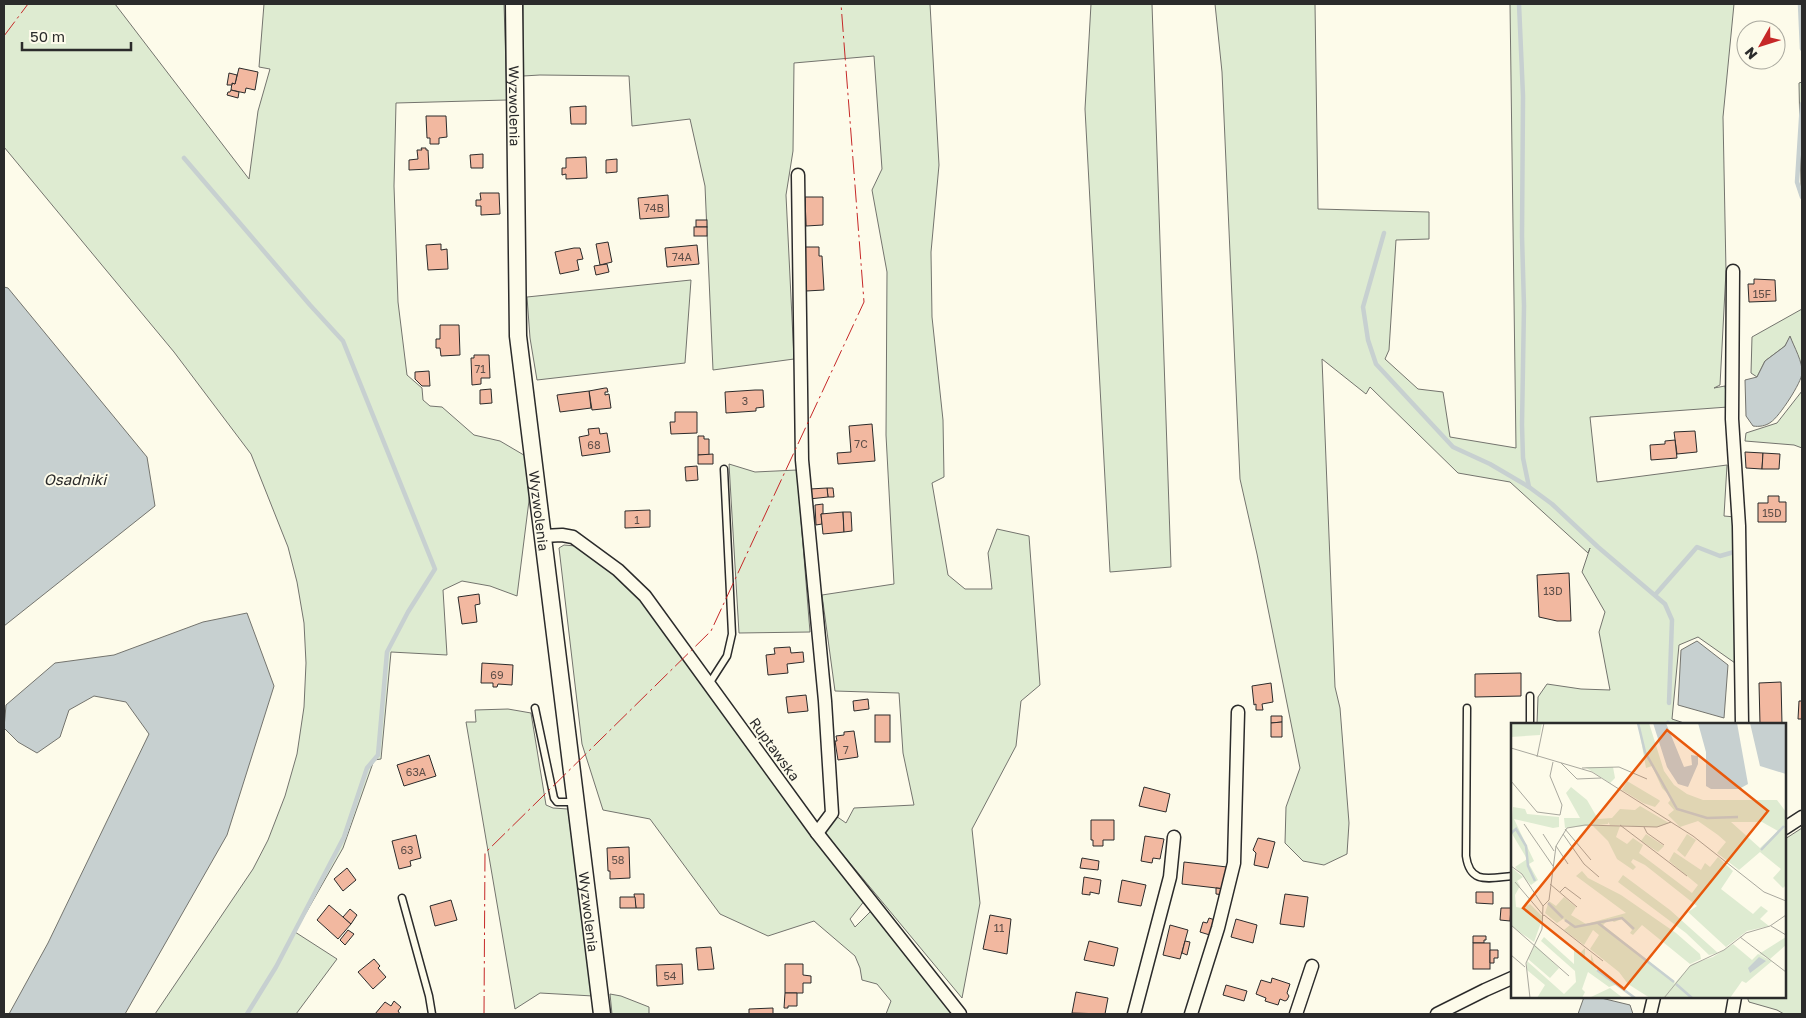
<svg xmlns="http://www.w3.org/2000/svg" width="1806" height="1018" font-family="'Golos Text',sans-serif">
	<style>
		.green { fill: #deebd1; stroke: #74746e }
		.water { fill: #c7d0d0; stroke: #74746e }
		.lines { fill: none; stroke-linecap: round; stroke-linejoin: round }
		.stream { stroke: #c7d0d0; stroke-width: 4.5 }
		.building { fill: #f2b8a0; stroke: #2b2b2b }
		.service-casing { stroke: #2b2b2b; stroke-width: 9 }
		.minor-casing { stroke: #2b2b2b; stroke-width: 15 }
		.tertiary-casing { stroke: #2b2b2b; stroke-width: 19 }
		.service { stroke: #fdfbea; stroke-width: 6 }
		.minor { stroke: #fdfbea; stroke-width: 12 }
		.tertiary { stroke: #fdfbea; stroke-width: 16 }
		.power { stroke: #c62828; stroke-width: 1; stroke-dasharray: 18 4 2.5 4; stroke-linecap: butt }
		.labels { text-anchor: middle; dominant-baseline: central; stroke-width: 4; stroke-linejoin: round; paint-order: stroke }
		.number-label { font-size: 11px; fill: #5d4e48 }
		.street-label { font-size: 14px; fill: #2b2b2b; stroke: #fdfbea }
		.water-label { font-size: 15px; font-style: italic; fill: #2b2b2b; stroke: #fdfbea }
		.inset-river { fill: none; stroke: #c7d0d0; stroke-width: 2.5 }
		.inset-road { fill: none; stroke: #a9a89e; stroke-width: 1 }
		.view { fill: #e8590c; fill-opacity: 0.15; stroke: #e8590c; stroke-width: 2.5 }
		.inset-edge { fill: none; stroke: #2b2b2b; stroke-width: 2.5 }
	</style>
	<rect width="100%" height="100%" fill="#fdfbea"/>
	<g class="green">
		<polygon points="4,4 115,4 249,179 258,111 270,69 259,67 264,4 504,4 507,100 396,103 394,186 398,302 407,375 422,388 423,400 430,406 442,407 474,435 500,441 534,461 517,596 490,586 462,581 443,590 447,655 391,652 381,759 374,760 343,848 295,932 337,959 296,1014 155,1014 253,869 268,840 285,796 297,754 304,707 306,663 304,623 297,582 288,547 251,454 174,352 4,147"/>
		<polygon points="523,4 930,4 939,165 931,252 932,317 943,420 944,477 932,483 948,575 965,589 992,589 988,553 997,529 1029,536 1040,685 1021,701 1016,746 972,829 980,903 962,998 825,833 836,816 846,823 854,808 914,805 903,753 899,693 835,691 822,595 894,584 886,435 887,272 872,190 882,169 874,56 794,63 793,151 786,195 794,359 713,370 705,186 690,119 632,126 629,76 540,75 523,76"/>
		<polygon points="1091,4 1152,4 1171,567 1110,572 1085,109"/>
		<polygon points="1215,4 1315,4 1318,209 1429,212 1429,239 1396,240 1389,350 1385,359 1418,389 1443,392 1450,437 1516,448 1510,4 1734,4 1723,117 1726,271 1720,385 1714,388 1725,386 1728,407 1590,417 1597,482 1727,465 1724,516 1735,517 1735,663 1698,637 1679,645 1672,719 1687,724 1537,724 1538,697 1547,684 1581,689 1610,690 1599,632 1605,612 1582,572 1590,548 1588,553 1510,482 1458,473 1370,387 1366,394 1322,359 1335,687 1340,708 1349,823 1347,854 1324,865 1303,861 1285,843 1286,807 1300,768 1257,554 1240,479 1222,72"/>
		<polygon points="1802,82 1802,191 1801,186 1799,83"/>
		<polygon points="691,280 685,363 537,380 530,338 527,297"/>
		<polygon points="1802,309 1802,369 1790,337 1785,346 1765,361 1757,377 1751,373 1752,337"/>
		<polygon points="1802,391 1802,448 1794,445 1745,441 1746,433 1777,423"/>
		<polygon points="729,464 755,472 797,470 810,632 739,633"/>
		<polygon points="564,545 576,546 623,582 640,598 865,900 850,919 855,927 871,911 873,912 953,1014 886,1014 891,1001 877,984 862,980 860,968 855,956 814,921 768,936 720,914 650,819 603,810 582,744 559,548"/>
		<polygon points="508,709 531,713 546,805 553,808 568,809 593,996 540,993 515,1009 466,722 476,722 475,710"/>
		<polygon points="1802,828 1802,1014 1784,1014 1777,1010 1749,1002 1747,997 1785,997 1785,839"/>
		<polygon points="610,994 621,996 649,1007 649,1014 612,1014"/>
	</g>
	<g class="water">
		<polygon points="4,287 8,288 147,457 155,506 4,626"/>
		<path d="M1790,336c4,11 13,26 12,37 0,9 -23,44 -31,49 -5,4 -12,5 -18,4l-7,-10 -1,-36 12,-3 8,-16 20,-15z"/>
		<polygon points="247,613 274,686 227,835 125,1014 9,1014 48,943 149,734 126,702 94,696 69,710 60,737 37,753 18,742 4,728 6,705 55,663 114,655 203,622"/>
		<polygon points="1697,641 1728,665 1724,718 1678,705 1681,650"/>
		<polygon points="1584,997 1597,997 1630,1005 1633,1014 1578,1014"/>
	</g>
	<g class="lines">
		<g class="stream">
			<polyline points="1519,4 1523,96 1522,236 1524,306 1522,425 1523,458 1529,487"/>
			<polyline points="1800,4 1802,49"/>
			<polyline points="1802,104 1797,182 1802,197"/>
			<polyline points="184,158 310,305 343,341 435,569 408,612 387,652 378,755 367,768 344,837 276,967 247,1014"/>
			<polyline points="1384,233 1363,307 1368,340 1376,364 1453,447 1490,464 1529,487 1552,504 1598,547 1665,604 1672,620 1669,703"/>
			<polyline points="1655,595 1697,547 1720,556 1734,552"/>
			<polyline points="1667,724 1668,723"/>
		</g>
	</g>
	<g class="building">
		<polygon points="239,68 258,72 255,90 246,88 245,93 231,90 232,83 235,84"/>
		<polygon points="229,73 237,75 235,84 232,83 232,85 227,85"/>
		<polygon points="231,90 239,92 238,98 227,95 228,92 230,92"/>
		<polygon points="586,106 586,124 571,124 570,107"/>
		<polygon points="426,116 446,116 447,137 439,138 439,144 430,144 430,138 427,138"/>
		<polygon points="421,148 426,148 426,150 428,150 429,169 409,170 409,160 418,159 417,150 422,150"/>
		<polygon points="483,154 483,168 471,168 470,155"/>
		<polygon points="586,157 587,178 566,179 566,174 562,175 562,168 566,168 566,158"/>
		<polygon points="617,159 617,172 606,173 606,160"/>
		<polygon points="480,193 499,193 500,214 481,215 481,206 476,206 476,200 481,200"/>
		<polygon points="668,195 669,217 640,219 638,198"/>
		<polygon points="805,197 823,197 823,225 806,226"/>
		<rect x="696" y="220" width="11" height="7"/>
		<rect x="694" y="227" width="13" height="9"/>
		<polygon points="608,242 612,262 600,265 596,244"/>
		<polygon points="441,244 441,250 447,249 448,269 428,270 426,245"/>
		<polygon points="697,245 699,264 667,267 665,248"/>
		<polygon points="804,247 819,247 819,256 822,256 824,290 806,291"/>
		<polygon points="574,248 580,248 583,259 577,260 579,270 560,274 555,252"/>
		<polygon points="607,264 609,272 596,275 594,266"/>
		<polygon points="1754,279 1775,280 1776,301 1749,302 1748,284 1754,284"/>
		<polygon points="440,325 459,325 460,355 441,356 440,348 436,348 436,339 440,339"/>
		<polygon points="474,355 489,355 490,378 481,378 481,384 472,385 471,358 474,358"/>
		<polygon points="429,371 430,386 422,386 415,379 415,372"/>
		<polygon points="605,388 607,388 608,392 605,392 605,395 609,394 611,408 592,410 589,391"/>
		<polygon points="491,389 492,403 480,404 480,390"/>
		<polygon points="755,390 763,390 764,407 756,408 756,411 726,413 725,392"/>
		<polygon points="589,391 591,408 560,412 557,395"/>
		<polygon points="675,412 697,412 697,433 671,434 670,422 675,422"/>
		<polygon points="872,424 875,461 838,464 837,453 851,452 849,426"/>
		<polygon points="599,428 600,434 607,433 610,452 582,456 579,437 589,435 588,429"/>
		<polygon points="1695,431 1697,452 1677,454 1674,432"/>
		<polygon points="698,436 704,436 704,439 709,439 709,455 698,455"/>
		<polygon points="1675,440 1677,458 1651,460 1650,445 1665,444 1665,441"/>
		<polygon points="1745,452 1763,453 1762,469 1746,468"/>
		<polygon points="1763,453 1780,454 1779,469 1762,469"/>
		<polygon points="713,454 713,464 698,464 698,455"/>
		<polygon points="697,466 698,480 686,481 685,467"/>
		<polygon points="827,488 833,488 834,497 828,497"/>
		<polygon points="827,488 828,497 809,499 810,489"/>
		<polygon points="1768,496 1779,496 1779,502 1786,502 1786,522 1758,522 1758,503 1768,503"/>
		<polygon points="823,504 823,514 821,514 822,524 816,525 815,505"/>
		<polygon points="650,510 650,527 625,528 625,511"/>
		<polygon points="843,512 844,532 823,534 821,514"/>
		<polygon points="843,512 851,512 852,531 844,532"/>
		<polygon points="1569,573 1571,621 1557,621 1539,617 1537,575"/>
		<polygon points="479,594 480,604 475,605 477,622 462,624 458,597"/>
		<polygon points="790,647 791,653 803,652 804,662 787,664 788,673 768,675 766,655 775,654 774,648"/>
		<polygon points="482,663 513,665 512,685 498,684 497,687 493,687 493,683 481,683"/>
		<polygon points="1521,673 1521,696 1475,697 1475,674"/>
		<polygon points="1781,682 1782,724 1760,724 1759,683"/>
		<polygon points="1271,683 1273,702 1262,704 1263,710 1256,710 1256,704 1254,705 1252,686"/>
		<polygon points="806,695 808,711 788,713 786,697"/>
		<polygon points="868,699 869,709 854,711 853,701"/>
		<polygon points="1799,701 1802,701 1802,719 1798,719"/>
		<rect x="875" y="715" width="15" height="27"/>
		<polygon points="1271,716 1282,716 1282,722 1271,723"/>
		<polygon points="1282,722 1282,737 1271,737 1271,723"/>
		<polygon points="854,731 858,757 838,760 835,741 837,741 836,736 844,735 844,732"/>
		<polygon points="429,755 436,776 404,786 397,765"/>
		<polygon points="1144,787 1170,794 1166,812 1139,806"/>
		<polygon points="1091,820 1114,820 1114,840 1103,840 1103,846 1093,846 1093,840 1091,840"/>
		<polygon points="416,835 421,858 410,861 411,866 399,869 392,841"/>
		<polygon points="1145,836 1164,839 1160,859 1153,858 1152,863 1141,861"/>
		<polygon points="1258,838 1275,842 1268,868 1254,865 1256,853 1253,850"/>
		<polygon points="629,847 630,878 610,879 610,871 608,871 607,848"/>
		<polygon points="1082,858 1099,861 1098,870 1080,868"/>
		<polygon points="1184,862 1227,867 1225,889 1182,884"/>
		<polygon points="347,868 356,880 343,891 334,879"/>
		<polygon points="1084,877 1101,880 1099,894 1090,892 1090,895 1082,894"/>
		<polygon points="1122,880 1146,885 1141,906 1118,902"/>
		<polygon points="1216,888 1225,889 1224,895 1216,894"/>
		<polygon points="1476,892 1493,892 1493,904 1476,903"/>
		<polygon points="634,894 644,894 644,908 636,908"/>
		<polygon points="1285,894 1308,897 1304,927 1280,924"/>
		<polygon points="620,897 635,897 636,908 620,908"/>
		<polygon points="451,900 457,920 435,926 430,906"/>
		<polygon points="329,905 351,924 338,939 317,920"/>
		<polygon points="1501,908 1511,908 1510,921 1500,920"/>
		<polygon points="350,909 357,915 351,924 343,917"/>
		<polygon points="990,915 1011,919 1007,954 983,949"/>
		<polygon points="1209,918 1218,921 1213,936 1200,932 1203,922 1207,923"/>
		<polygon points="1236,919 1257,925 1253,943 1231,937"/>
		<polygon points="1170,925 1188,930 1180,959 1163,955"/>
		<polygon points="348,930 354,934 345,945 340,940"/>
		<polygon points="1473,936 1486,936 1486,940 1484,940 1484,943 1473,943"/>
		<polygon points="1089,941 1118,948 1114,966 1084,960"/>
		<polygon points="1185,941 1190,942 1187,955 1182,953"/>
		<rect x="1473" y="943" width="17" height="26"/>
		<polygon points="711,947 714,969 698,970 696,948"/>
		<polygon points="1490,950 1498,950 1498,958 1494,958 1494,963 1490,963"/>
		<polygon points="374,959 380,966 378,968 386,977 373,989 358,972"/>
		<polygon points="682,964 683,984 657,986 656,965"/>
		<polygon points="785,964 803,964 803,975 811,976 811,983 803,983 803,993 785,993"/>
		<polygon points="1272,978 1290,984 1287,993 1289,996 1287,1000 1285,1001 1280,999 1278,1005 1265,1001 1266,998 1256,994 1261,980 1271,983"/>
		<polygon points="1226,985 1247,991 1244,1001 1223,995"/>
		<polygon points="1076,992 1108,998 1105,1014 1072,1013"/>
		<polygon points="785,993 797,993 797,1006 788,1006 788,1008 784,1008"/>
		<polygon points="394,1001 401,1007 398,1011 400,1014 375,1014 385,1002 391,1006"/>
		<polygon points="773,1008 773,1014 749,1014 749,1009"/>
	</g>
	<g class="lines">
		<g class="service-casing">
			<g id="service">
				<polyline points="709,684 727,656 732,634 724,469"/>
				<polyline points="535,708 554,798 557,802 574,802"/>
				<path d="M1467,708l-1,148c4,29 23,22 46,20"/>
				<polyline points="1530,724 1530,696"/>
				<polyline points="402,898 429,996 432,1014"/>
			</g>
		</g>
		<g class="minor-casing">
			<g id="minor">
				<polyline points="798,175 802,460 825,701 832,813 817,833"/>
				<polyline points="1733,271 1732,419 1739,526 1742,724"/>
				<polyline points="543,536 562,535 573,537 618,570 645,596 817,833 960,1014"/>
				<polyline points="1785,828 1802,817"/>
				<polyline points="1134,1014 1170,877 1174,837"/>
				<polyline points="1191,1014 1218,928 1234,863 1238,712"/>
				<polyline points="1296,1014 1312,966"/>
				<polyline points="1437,1014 1485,990 1512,978"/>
				<polyline points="1650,1014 1654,997"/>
				<polyline points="1732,1014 1735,997"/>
			</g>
		</g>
		<g class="tertiary-casing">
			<g id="tertiary">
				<path id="s1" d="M514,4l4,332 84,678"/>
			</g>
		</g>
		<use href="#service" class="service"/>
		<use href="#minor" class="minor"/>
		<use href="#tertiary" class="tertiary"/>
		<g class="power">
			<polyline points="4,36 28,4"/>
			<polyline points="484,1014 485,853 711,631 864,302 841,4"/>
		</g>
	</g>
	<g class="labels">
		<g class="number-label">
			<text x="654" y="207">74B</text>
			<text x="682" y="256">74A</text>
			<text x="1762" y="293">15F</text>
			<text x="480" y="368">71</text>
			<text x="745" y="400">3</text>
			<text x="861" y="443">7C</text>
			<text x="594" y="444">68</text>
			<text x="1772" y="512">15D</text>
			<text x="637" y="519">1</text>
			<text x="1553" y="590">13D</text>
			<text x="497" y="674">69</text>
			<text x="846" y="749">7</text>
			<text x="416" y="771">63A</text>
			<text x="407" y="849">63</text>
			<text x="618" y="859">58</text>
			<text x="999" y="927">11</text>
			<text x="670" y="975">54</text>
		</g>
		<g class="street-label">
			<text stroke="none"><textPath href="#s1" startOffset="102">Wyzwolenia</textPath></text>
			<text stroke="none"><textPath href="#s1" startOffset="508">Wyzwolenia</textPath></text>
			<text transform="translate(775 749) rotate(54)">Ruptawska</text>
			<text stroke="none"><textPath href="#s1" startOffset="912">Wyzwolenia</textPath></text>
		</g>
		<g class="water-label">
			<text x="75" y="479">Osadniki</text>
		</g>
	</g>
	<g transform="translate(1511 723)">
		<rect width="275" height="275" fill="#fdfbea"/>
		<path d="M0,0h31l-2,12 -29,2zM127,0h11l15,48 10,14 13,9 16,6h74l9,12v73l-3,3 -10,-10 8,-9 -21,-17 -21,18 -22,-17 9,-11 -8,-7 -20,-14 -18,6 -12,-12 6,-5 -6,-7 4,-5 -10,-10 -10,-22 -6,2zM220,99h31l16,9 -18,17zM74,44h28l2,11 -5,5zM116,58l32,19 1,1 -5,6 -12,-4 -21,-13zM60,64l16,13 11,19 14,-1 8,-9 15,1 5,-4 29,17 -11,4 -48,-2 -2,-3v2l-43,4 -1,-10h16l-14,-25zM2,84l12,2 2,5 32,3v10l-6,1 -39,-9 20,42 -5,3 9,16 -7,5 -16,-18 12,-8 -16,-27zM82,103h27l-4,11 11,7 6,-6 10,7 -4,8 53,40 6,-8 -29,-24 5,-9 27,18 4,-7 5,4 8,-10 15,14 -12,18 32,25 8,-8 7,5 -8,8 9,7 -22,5 -21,16 -38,-35 9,-6 -52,-41 -12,-6 -2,3 5,5 -3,3 -16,-11 -9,-18zM135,111l18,12 -6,6 -17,-11zM176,111l9,6 -11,17 -8,-7zM0,144l12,10 -6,4 3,5 -5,9 1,12 6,1 8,-4 13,13 -9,25 -23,-16zM71,148l6,7 33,17 55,38 24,21 1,5 -11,5 -48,-39 -9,10 -3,-2 2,-3 -10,-11 -8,3 -5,-3 -6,6 72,57 -2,3 19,-21 21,-7 20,-13 19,16 6,-6 14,7 -26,22 -4,-2 -12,17h-80l-22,-14 -9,-12 -29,-23 9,-14 -6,-5 -9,15 -20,-15 6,-5 -7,-6 -6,4 -12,-10 4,-12 7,5 8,-9 12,10 -5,8 15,9 40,-11 -50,-37zM112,152l47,35 48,43 -9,2 -23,-22 -68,-51zM33,214l30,27v-15l5,5 6,-6v12l6,1v-7l6,17 19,11 -1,3 -6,2 -21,-15 -6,17 3,3 -3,6h-45l8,-13 -18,-15v-9l37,33 12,-12 -1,-11 -34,-30zM275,214v8l-16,14 -11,-5zM24,222l24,23 -9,10 -22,-19zM99,265l13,10 -32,-1z" fill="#deebd1" fill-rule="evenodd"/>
		<path d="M142,0h13l18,44 8,-2 -1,-10 7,1v8l-10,23 -10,-3 -11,-17zM187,0h39l11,61 -9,5h-28l-5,-3v-34zM239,0h36v51l-26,-8zM248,234l7,4 -16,12 -2,-5z" fill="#c7d0d0"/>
		<path class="inset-river" d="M127,0l7,29 32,57 30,9 31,-1M0,110l5,-4 10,17 2,20 7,15M250,127l23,-24M37,180l15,15M54,197l10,7 47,-9 12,11M87,200l76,59M86,247l38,28M165,261l16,14"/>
		<path class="inset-road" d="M0,25l81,24 101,64 71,56 22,9M26,34l7,-34M50,40l16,16 24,-1M71,45l37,-1 28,12M0,58l26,31 23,3 2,-10 -12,-29 3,-14M13,101l29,42M109,102l67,51M133,104l3,6 17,12M54,106l26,31M32,111l11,17M52,111l21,30 15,13M45,123l12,18M0,143l11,8 21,32 -1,23 -16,34 4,35M4,159l29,34M39,161l27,23M49,169l5,-5 16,12M32,183l6,-6 7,-54 11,-18 18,-3 72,2 14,-5M33,192l59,46M0,202l58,51M260,203l15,9M229,214l46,35M0,232l14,12M153,275l26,-32 34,-16 22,-17 24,-7 16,-11"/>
		<path class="view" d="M156,7l101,81 -144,178 -101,-81z"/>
		<rect width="275" height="275" class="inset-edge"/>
	</g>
	<rect width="1806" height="1018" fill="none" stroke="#2b2b2b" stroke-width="10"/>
	<g transform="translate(1761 45) rotate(231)"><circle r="24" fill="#fdfbea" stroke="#a9a89e"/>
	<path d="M0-4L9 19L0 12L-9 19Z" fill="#c62828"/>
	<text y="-8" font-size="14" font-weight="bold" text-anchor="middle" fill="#2b2b2b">N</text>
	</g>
	<path d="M22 42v8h109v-8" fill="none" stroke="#2b2b2b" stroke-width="2.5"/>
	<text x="30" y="42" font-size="15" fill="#2b2b2b" stroke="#fdfbea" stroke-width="4" paint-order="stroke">50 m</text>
</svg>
